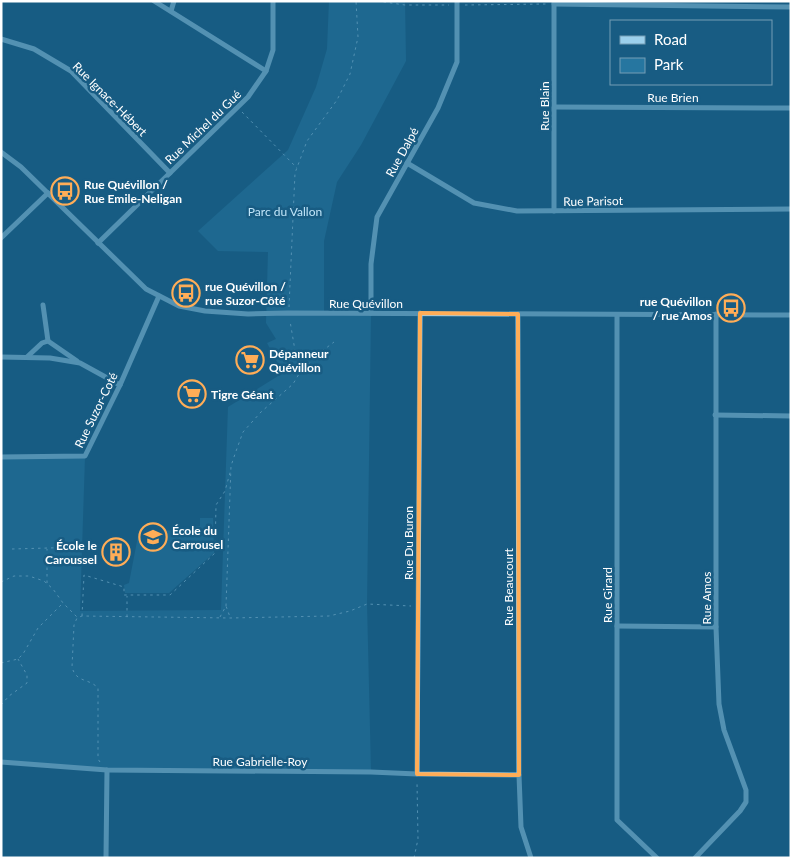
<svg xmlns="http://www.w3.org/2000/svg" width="792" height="859" font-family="Lato,sans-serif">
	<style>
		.green { fill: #2676a0 }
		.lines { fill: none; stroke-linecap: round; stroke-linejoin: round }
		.path { stroke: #9cd0ec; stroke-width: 1; stroke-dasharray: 2.5 4; stroke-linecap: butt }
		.street { stroke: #9cd0ec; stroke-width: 5 }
		.marked { fill: none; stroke: #ffad57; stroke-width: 4; stroke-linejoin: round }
		.labels { text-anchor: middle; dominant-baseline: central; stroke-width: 5; stroke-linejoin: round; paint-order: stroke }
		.street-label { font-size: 12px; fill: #fff; stroke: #185c83 }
		.poi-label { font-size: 12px; font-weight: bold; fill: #fff; stroke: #185c83; text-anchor: start }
		.park-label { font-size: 12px; fill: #c1e5f9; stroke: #185c83 }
	</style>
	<rect width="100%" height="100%" fill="#185c83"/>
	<g class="green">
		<polygon points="329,1 405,1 406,61 361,145 337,182 324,241 324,313 371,313 367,604 371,772 107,770 1,762 1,457 85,456 80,611 221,610 228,407 283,373 267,343 276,339 266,323 268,252 218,251 198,231 288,150 316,87 327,49"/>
		<polygon points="200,518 213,518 214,553 169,593 125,593 124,585 129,583 139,531 191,530 192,527 200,526"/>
	</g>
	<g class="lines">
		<g class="path">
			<polyline points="377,1 405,5 449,5"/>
			<polyline points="465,5 546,4"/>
			<polyline points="242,112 297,168"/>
			<polyline points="289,307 295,173 307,141 337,100 350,74 358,37 356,1"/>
			<polyline points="299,374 317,355 334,342"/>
			<polyline points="12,549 85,547"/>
			<polyline points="1,582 14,576 29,576 44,581 53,589 63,603 77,617"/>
			<polyline points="47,583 47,549"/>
			<polyline points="226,606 231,466 235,454 243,432 261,412 293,384 299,374 290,321"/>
			<polyline points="82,616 84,575 124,587 124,595 170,595 215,553 216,505 225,491 231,469"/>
			<polyline points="127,617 127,596"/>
			<polyline points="220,617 226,606 230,617"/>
			<polyline points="1,663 18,659 23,654 38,628 63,603"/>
			<polyline points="1,705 9,696 27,683 27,675 18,659"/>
			<path d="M100,762l-2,-3v-71c-9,-10 -22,-5 -26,-21l2,-42 3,-7 5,-2 148,2 99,-2 21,-5 17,-7 44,2"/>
			<polyline points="414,858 418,839 417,782"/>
		</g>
		<g class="street">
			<polyline points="154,1 266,71"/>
			<polyline points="554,4 791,7"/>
			<polyline points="171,11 174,1"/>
			<polyline points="1,39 34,49 71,71 170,173"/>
			<polyline points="554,107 791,108"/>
			<polyline points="1,152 21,167 146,289 179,306 205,311 248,314 288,313 791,315"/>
			<polyline points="407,163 474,203 517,211 791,209"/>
			<polyline points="554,211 554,2"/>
			<polyline points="1,238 48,193"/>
			<polyline points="98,243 248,97 266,71 273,50 273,1"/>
			<polyline points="43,305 48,341"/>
			<polyline points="371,313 371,264 377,217 438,108 457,62 457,1"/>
			<polyline points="518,314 519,775 521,827 531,858"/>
			<polyline points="617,315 617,820 657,858"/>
			<polyline points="1,357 50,358 80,363 120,385"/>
			<polyline points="27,357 42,343 48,341 77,361"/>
			<polyline points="715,415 791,416"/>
			<polyline points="1,457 85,456 120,385 159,296"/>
			<polyline points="617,626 716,627"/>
			<polyline points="1,762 107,770 371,772 417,774 519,775"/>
			<polyline points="417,774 420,313"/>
			<polyline points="106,858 107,770"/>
			<polyline points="695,858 740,811 746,802 746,790 724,730 719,704 716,627 716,314"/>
		</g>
	</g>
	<path d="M0 0H792V859H0ZM420,313l98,1 1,461 -102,-1z" fill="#185c83" fill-opacity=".55" fill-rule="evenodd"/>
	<path class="marked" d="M420,313l98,1 1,461 -102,-1z"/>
	<defs>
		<g id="bus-ring" transform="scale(1.4375)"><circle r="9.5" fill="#185c83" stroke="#ffad57" stroke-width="1.5"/><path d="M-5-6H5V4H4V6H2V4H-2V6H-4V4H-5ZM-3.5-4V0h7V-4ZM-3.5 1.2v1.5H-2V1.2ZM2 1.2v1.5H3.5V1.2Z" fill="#ffad57"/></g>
		<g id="supermarket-ring" transform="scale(1.4375)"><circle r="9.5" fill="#185c83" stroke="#ffad57" stroke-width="1.5"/><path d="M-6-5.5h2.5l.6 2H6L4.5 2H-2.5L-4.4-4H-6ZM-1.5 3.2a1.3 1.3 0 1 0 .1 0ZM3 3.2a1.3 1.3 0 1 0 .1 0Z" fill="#ffad57"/></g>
		<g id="school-ring" transform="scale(1.4375)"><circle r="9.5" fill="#185c83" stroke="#ffad57" stroke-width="1.5"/><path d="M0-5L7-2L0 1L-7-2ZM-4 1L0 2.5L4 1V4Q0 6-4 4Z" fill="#ffad57"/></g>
		<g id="building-ring" transform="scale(1.4375)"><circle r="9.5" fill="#185c83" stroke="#ffad57" stroke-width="1.5"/><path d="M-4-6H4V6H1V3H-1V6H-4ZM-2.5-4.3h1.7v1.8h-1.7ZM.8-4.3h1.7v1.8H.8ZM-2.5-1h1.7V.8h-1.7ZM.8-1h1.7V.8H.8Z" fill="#ffad57"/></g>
	</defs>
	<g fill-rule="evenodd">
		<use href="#bus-ring" x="65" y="191"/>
		<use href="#bus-ring" x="186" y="293"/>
		<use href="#bus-ring" x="731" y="308"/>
		<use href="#supermarket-ring" x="250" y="360"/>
		<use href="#supermarket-ring" x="192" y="394"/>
		<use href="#school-ring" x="153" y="537"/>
		<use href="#building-ring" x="116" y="552"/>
	</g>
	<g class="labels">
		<g class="street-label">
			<text x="673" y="97">Rue Brien</text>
			<text transform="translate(110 99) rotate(45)">Rue Ignace-Hébert</text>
			<text transform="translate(544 106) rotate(-90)">Rue Blain</text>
			<text transform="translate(203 127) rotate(-44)">Rue Michel du Gué</text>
			<text transform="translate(402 152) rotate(-61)">Rue Dalpé</text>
			<text transform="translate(593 201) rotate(-1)">Rue Parisot</text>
			<text x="366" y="303">Rue Quévillon</text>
			<text transform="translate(96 410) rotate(-64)">Rue Suzor-Coté</text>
			<text transform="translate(408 543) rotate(-90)">Rue Du Buron</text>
			<text transform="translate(508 587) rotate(-90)">Rue Beaucourt</text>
			<text transform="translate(607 595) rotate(-90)">Rue Girard</text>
			<text transform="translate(706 598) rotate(-90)">Rue Amos</text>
			<text x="260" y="761">Rue Gabrielle-Roy</text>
		</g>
		<g class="poi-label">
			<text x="84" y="184">Rue Quévillon /<tspan x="84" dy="14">Rue Emile-Neligan</tspan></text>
			<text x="205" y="286">rue Quévillon /<tspan x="205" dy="14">rue Suzor-Côté</tspan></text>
			<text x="712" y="301" text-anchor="end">rue Quévillon<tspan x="712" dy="14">/ rue Amos</tspan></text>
			<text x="269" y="353">Dépanneur<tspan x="269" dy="14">Quévillon</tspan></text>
			<text x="211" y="394">Tigre Géant</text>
			<text x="172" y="530">École du<tspan x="172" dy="14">Carrousel</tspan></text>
			<text x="97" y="545" text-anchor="end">École le<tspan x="97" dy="14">Caroussel</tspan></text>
		</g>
		<g class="park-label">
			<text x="285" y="211">Parc du Vallon</text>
		</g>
	</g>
	<rect width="792" height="859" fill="none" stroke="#ffffff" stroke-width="5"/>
	<rect x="610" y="20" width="162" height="65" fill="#185c83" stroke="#749db5"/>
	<rect x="620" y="36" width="25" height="8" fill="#9cd0ec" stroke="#749db5"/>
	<text x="654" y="45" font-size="15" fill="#ffffff">Road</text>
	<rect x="620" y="58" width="25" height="15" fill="#2676a0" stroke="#749db5"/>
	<text x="654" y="70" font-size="15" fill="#ffffff">Park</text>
</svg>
